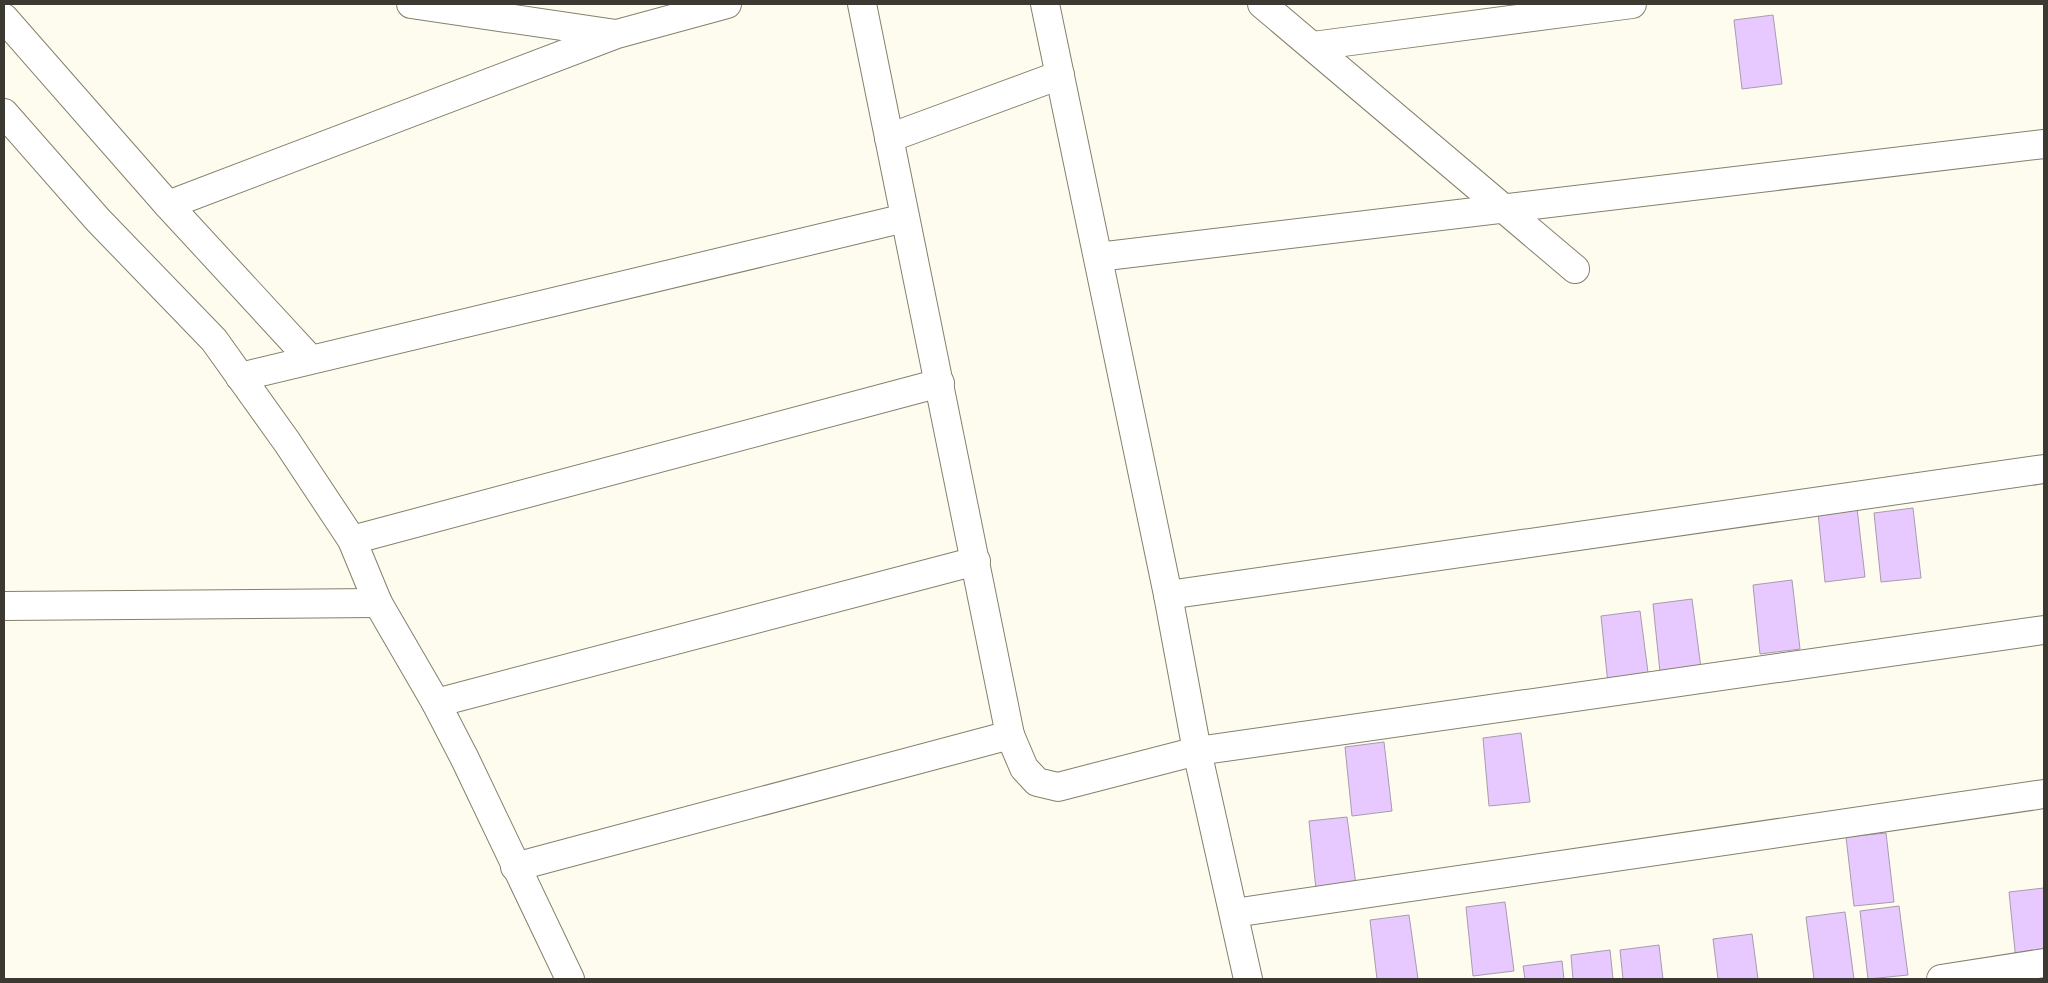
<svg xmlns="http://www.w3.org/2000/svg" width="2048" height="983" font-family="'DejaVu Sans',sans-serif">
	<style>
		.building { fill: #e8c9ff; stroke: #a69cae }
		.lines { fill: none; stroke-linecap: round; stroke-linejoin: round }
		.minor-casing { stroke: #84806c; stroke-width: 30 }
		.minor { stroke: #fff; stroke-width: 28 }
	</style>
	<rect width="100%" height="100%" fill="#fefcee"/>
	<g class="building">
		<polygon points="1773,15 1782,84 1742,89 1734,20"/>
		<polygon points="1857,508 1865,577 1825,582 1818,513"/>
		<polygon points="1913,508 1921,578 1881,582 1874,513"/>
		<polygon points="1792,580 1800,649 1760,654 1753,585"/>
		<polygon points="1692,599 1701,668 1660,672 1653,604"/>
		<polygon points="1640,611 1649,680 1608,684 1601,616"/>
		<polygon points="1521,733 1530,802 1489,806 1483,738"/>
		<polygon points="1384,742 1392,811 1352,816 1345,747"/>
		<polygon points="1347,817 1356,885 1316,890 1309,821"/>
		<polygon points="1886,833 1894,902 1854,906 1846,837"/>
		<polygon points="2044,888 2044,958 2016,961 2009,892"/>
		<polygon points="1505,902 1514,971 1473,976 1466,907"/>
		<polygon points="1899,906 1908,975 1868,979 1860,911"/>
		<polygon points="1845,912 1854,979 1814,979 1806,917"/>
		<polygon points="1409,915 1418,979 1377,979 1370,920"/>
		<polygon points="1752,934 1758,979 1718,979 1713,939"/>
		<polygon points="1659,945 1663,979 1623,979 1620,950"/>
		<polygon points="1610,950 1613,979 1573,979 1571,955"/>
		<polygon points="1562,961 1564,979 1525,979 1523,966"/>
	</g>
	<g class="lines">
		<g class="minor-casing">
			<g id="minor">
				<polyline points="411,4 616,34"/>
				<polyline points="1045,4 1168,595 1197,751 1248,979"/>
				<polyline points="1262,4 1575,269"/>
				<polyline points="4,18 168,205 310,359"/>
				<polyline points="1313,46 1632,4"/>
				<polyline points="4,113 98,220 214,340 287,442 352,540 378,603 436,703 465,759 570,979"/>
				<polyline points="889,138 1060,75"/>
				<polyline points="168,205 617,34 727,4"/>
				<polyline points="1098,257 2044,144"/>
				<polyline points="240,377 905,218"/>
				<polyline points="352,540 940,383"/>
				<polyline points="1168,595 2044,469"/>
				<polyline points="4,606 378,603"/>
				<polyline points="436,703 976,561"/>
				<polyline points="1010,735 1024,768 1037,782 1058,787 1197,751 2044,630"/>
				<polyline points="515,867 1010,735 862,4"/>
				<polyline points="1234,913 2044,794"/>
				<polyline points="1941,979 2044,963"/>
			</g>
		</g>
		<use href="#minor" class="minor"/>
	</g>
	<rect width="2048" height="983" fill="none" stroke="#3b3931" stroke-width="10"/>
</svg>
